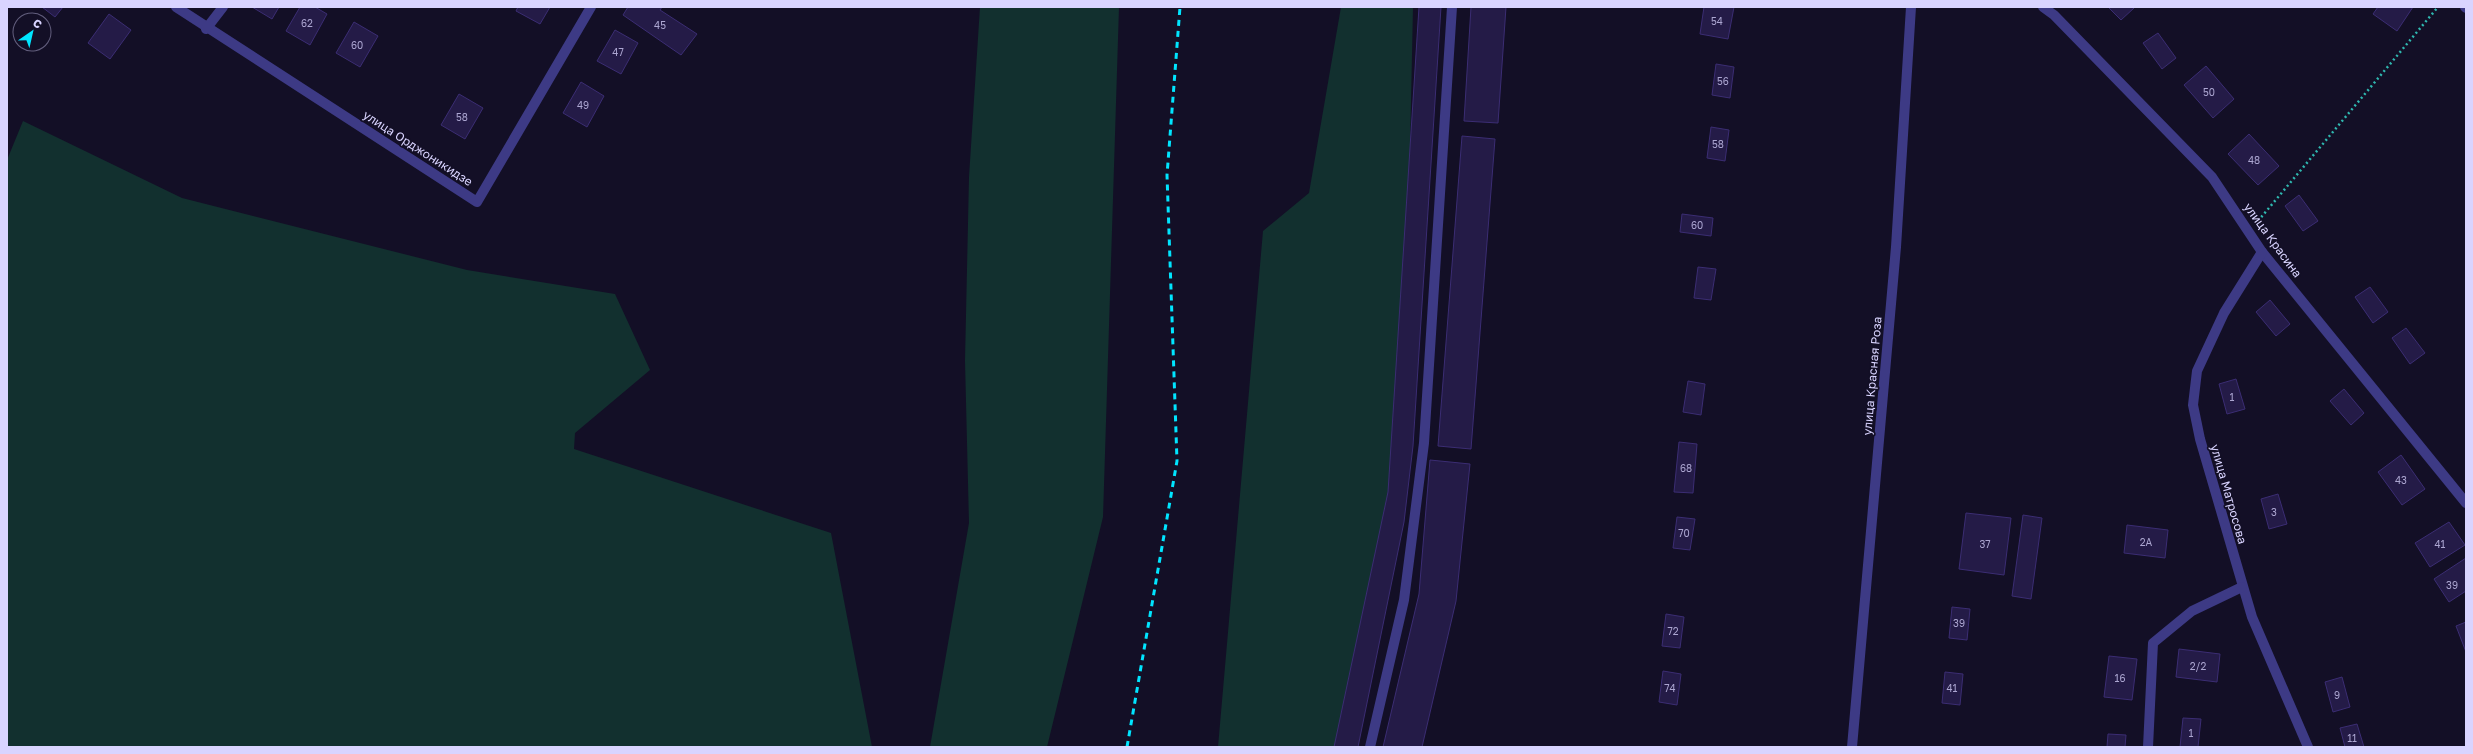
<svg xmlns="http://www.w3.org/2000/svg" width="2473" height="754" font-family="'Golos Text',sans-serif">
	<style>
		.green { fill: #12302f }
		.building { fill: #241b47; stroke: #3b2d73 }
		.lines { fill: none; stroke-linecap: round; stroke-linejoin: round }
		.path { stroke: #2fb8b0; stroke-width: 2.5; stroke-dasharray: 2 3; stroke-linecap: butt }
		.minor { stroke: #3d3a85; stroke-width: 10 }
		.rail { stroke: #00e5ff; stroke-width: 3; stroke-dasharray: 6 5; stroke-linecap: butt }
		.labels { text-anchor: middle; dominant-baseline: central; stroke-width: 3.5; stroke-linejoin: round; paint-order: stroke }
		.number-label { font-size: 10px; fill: #aca6d1 }
		.street-label { font-size: 12px; fill: #d9d4ff; stroke: #130f26 }
	</style>
	<rect width="100%" height="100%" fill="#130f26"/>
	<g class="green">
		<polygon points="980,7 1119,7 1103,517 1047,747 930,747 969,523 965,361 969,177"/>
		<polygon points="1341,7 1413,7 1403,485 1348,747 1218,747 1263,231 1309,193"/>
		<polygon points="23,121 182,198 467,270 615,294 650,370 575,433 574,449 831,533 872,747 7,747 7,160"/>
	</g>
	<g class="building">
		<polygon points="42,7 63,7 55,17"/>
		<polygon points="252,7 279,7 272,19"/>
		<polygon points="300,7 315,7 327,14 310,45 286,31"/>
		<polygon points="518,7 550,7 540,24 516,11"/>
		<polygon points="628,7 662,7 660,10 697,34 681,55 623,15"/>
		<polygon points="1419,7 1441,7 1413,446 1404,522 1358,747 1334,747 1388,492"/>
		<polygon points="1471,7 1506,7 1498,123 1464,121"/>
		<polygon points="1704,7 1734,7 1728,39 1700,34"/>
		<polygon points="2108,7 2133,7 2134,8 2121,20"/>
		<polygon points="2378,7 2413,7 2397,31 2373,14"/>
		<polygon points="109,14 131,30 110,59 88,43"/>
		<polygon points="354,22 378,36 360,67 336,53"/>
		<polygon points="615,30 638,43 621,74 597,61"/>
		<polygon points="2158,33 2176,58 2162,69 2143,43"/>
		<polygon points="1716,64 1734,67 1730,98 1712,95"/>
		<polygon points="2206,66 2234,99 2213,118 2184,85"/>
		<polygon points="581,82 604,96 587,127 563,113"/>
		<polygon points="459,94 483,108 465,139 441,125"/>
		<polygon points="1711,127 1729,130 1725,161 1707,158"/>
		<polygon points="2249,134 2279,166 2258,185 2228,154"/>
		<polygon points="1462,136 1495,139 1471,449 1438,446"/>
		<polygon points="2299,195 2318,221 2303,231 2285,206"/>
		<polygon points="1682,214 1713,218 1711,236 1680,232"/>
		<polygon points="1698,267 1716,269 1711,300 1694,298"/>
		<polygon points="2370,287 2388,312 2373,323 2355,297"/>
		<polygon points="2270,300 2290,324 2276,336 2256,312"/>
		<polygon points="2406,328 2425,353 2410,364 2392,338"/>
		<polygon points="2236,379 2245,409 2227,414 2219,384"/>
		<polygon points="1688,381 1705,384 1701,415 1683,412"/>
		<polygon points="2344,389 2364,413 2351,425 2330,401"/>
		<polygon points="1679,442 1697,444 1693,493 1674,492"/>
		<polygon points="2401,455 2425,489 2402,505 2378,472"/>
		<polygon points="1430,460 1470,464 1456,601 1422,747 1383,747 1419,594"/>
		<polygon points="2278,494 2287,524 2269,529 2261,499"/>
		<polygon points="1966,513 2011,518 2004,575 1959,569"/>
		<polygon points="2023,515 2042,518 2031,599 2012,596"/>
		<polygon points="1677,517 1695,519 1690,550 1673,548"/>
		<polygon points="2449,522 2465,545 2430,567 2415,543"/>
		<polygon points="2127,525 2168,530 2165,558 2124,553"/>
		<polygon points="2466,558 2466,591 2449,602 2434,579"/>
		<polygon points="1952,607 1970,609 1967,640 1949,638"/>
		<polygon points="1666,614 1684,617 1680,648 1662,646"/>
		<polygon points="2466,622 2466,652 2456,626"/>
		<polygon points="2179,649 2220,654 2217,682 2176,677"/>
		<polygon points="2109,656 2137,659 2132,700 2104,697"/>
		<polygon points="1663,671 1681,674 1677,705 1659,702"/>
		<polygon points="1945,672 1963,674 1960,705 1942,703"/>
		<polygon points="2342,677 2350,707 2333,712 2325,682"/>
		<polygon points="2183,718 2201,719 2198,747 2180,747"/>
		<polygon points="2357,724 2364,747 2345,747 2340,728"/>
		<polygon points="2108,734 2126,735 2125,747 2107,747"/>
	</g>
	<g class="lines">
		<polyline class="path" points="2258,221 2438,7"/>
		<g class="minor">
			<polyline points="176,7 477,202 591,7"/>
			<polyline points="2043,7 2054,15 2212,177 2262,252 2466,503"/>
			<polyline points="2465,7 2466,8"/>
			<polyline points="206,29 223,7"/>
			<polyline points="2262,252 2224,313 2197,371 2193,405 2200,439 2252,617 2308,747"/>
			<polyline points="1370,747 1404,600 1424,443 1452,7"/>
			<polyline points="1852,747 1896,247 1911,7"/>
			<polyline points="2148,747 2153,643 2192,611 2242,587"/>
		</g>
		<polyline class="rail" points="1127,747 1177,461 1167,175 1180,7"/>
	</g>
	<g class="labels">
		<g class="number-label">
			<text x="1717" y="21">54</text>
			<text x="307" y="23">62</text>
			<text x="660" y="25">45</text>
			<text x="357" y="45">60</text>
			<text x="618" y="52">47</text>
			<text x="1723" y="81">56</text>
			<text x="2209" y="92">50</text>
			<text x="583" y="105">49</text>
			<text x="462" y="117">58</text>
			<text x="1718" y="144">58</text>
			<text x="2254" y="160">48</text>
			<text x="1697" y="225">60</text>
			<text x="2232" y="397">1</text>
			<text x="1686" y="468">68</text>
			<text x="2401" y="480">43</text>
			<text x="2274" y="512">3</text>
			<text x="1684" y="533">70</text>
			<text x="2146" y="542">2А</text>
			<text x="1985" y="544">37</text>
			<text x="2440" y="544">41</text>
			<text x="2452" y="585">39</text>
			<text x="1959" y="623">39</text>
			<text x="1673" y="631">72</text>
			<text x="2198" y="666">2/2</text>
			<text x="2120" y="678">16</text>
			<text x="1670" y="688">74</text>
			<text x="1952" y="688">41</text>
			<text x="2337" y="695">9</text>
			<text x="2191" y="733">1</text>
			<text x="2352" y="738">11</text>
		</g>
		<g class="street-label">
			<text transform="translate(418 148) rotate(33)">улица Орджоникидзе</text>
			<text transform="translate(2273 240) rotate(54)">улица Красина</text>
			<text transform="translate(1872 376) rotate(-85)">улица Красная Роза</text>
			<text transform="translate(2229 494) rotate(74)">улица Матросова</text>
		</g>
	</g>
	<rect width="2473" height="754" fill="none" stroke="#d9d4ff" stroke-width="16"/>
	<g transform="translate(32 32) rotate(34)"><circle r="19" fill="#130f26" stroke="#625e7d"/>
	<path d="M0-3L7 15L0 10L-7 15Z" fill="#00e5ff"/>
	<text y="-6" font-size="11" font-weight="bold" text-anchor="middle" fill="#d9d4ff">С</text>
	</g>
</svg>
